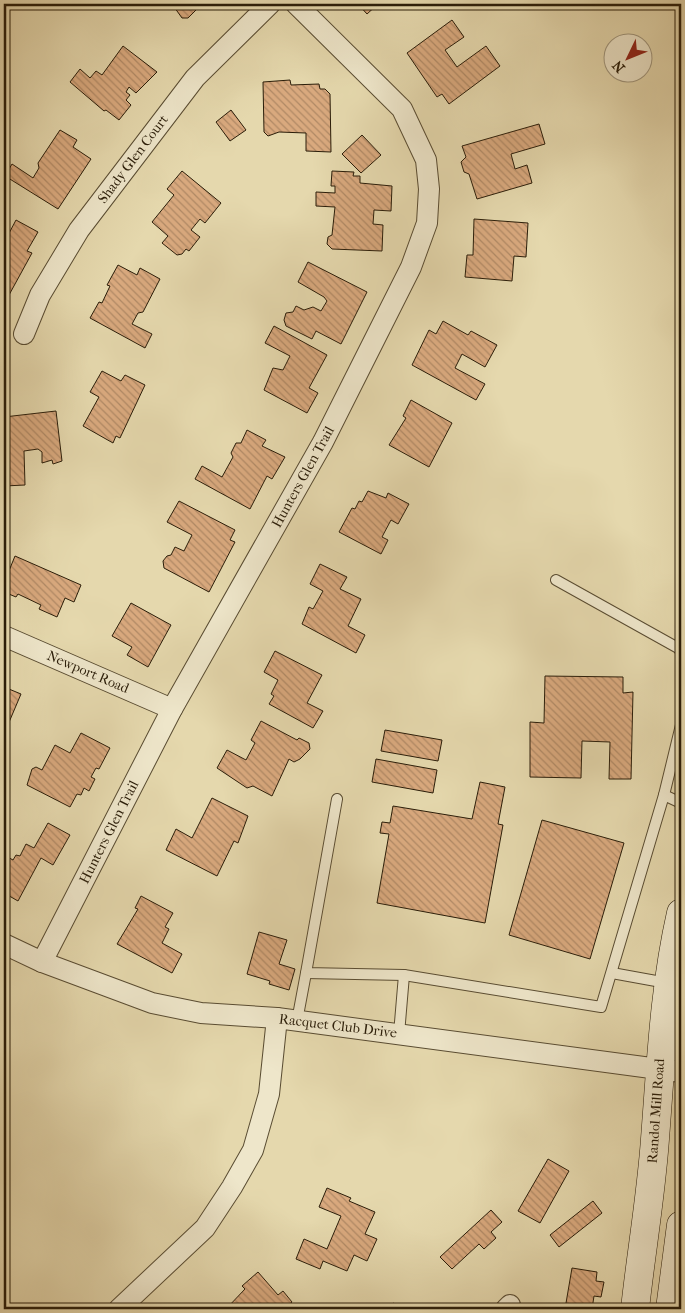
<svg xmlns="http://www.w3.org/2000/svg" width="685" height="1313" font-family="'IM FELL French Canon',serif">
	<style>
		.building { fill: url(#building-back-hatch); stroke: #2a1d09 }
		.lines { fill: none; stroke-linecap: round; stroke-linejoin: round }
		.lane-casing { stroke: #594c32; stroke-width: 12 }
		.street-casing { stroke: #594c32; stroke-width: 22 }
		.secondary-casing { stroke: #2a1d09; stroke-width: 29 }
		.lane { stroke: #eee6ca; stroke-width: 10 }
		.street { stroke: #eee6ca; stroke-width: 20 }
		.secondary { stroke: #eee6ca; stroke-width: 28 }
		.labels { text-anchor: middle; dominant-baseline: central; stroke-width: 4; stroke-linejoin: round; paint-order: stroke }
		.street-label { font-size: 14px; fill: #2a1d09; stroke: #eee6ca }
	</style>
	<defs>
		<pattern id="building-back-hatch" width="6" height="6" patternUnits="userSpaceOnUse" patternTransform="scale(1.25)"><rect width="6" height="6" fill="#d9a97e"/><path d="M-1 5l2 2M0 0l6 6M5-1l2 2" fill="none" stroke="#b08965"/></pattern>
	</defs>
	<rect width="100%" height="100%" fill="#e5d8ad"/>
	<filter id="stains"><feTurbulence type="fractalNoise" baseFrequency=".004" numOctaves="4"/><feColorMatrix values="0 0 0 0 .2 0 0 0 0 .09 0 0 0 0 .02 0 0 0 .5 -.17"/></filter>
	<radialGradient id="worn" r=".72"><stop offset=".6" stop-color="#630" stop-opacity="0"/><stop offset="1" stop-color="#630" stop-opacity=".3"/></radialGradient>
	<g class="building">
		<polygon points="172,4 202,4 188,18 182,18"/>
		<polygon points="358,4 378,4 367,14"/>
		<polygon points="452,20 464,37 445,50 457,67 486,46 500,66 449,104 442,94 437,97 407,53"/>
		<polygon points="123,46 157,72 136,93 129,87 126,92 130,95 126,100 131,105 119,120 106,110 104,111 70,82 80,69 90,78 96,71 102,75"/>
		<polygon points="290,80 291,85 319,84 320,89 325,89 330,94 331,152 306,151 306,133 279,132 268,136 264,132 263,82"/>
		<polygon points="231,110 246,130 230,141 216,122"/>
		<polygon points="539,124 545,144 511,154 515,169 527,165 532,183 477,199 469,174 464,172 461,162 466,157 462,146"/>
		<polygon points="60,130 77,140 73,147 91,159 58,209 5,176 12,164 33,178 39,168 38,163"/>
		<polygon points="362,135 381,155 361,173 342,154"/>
		<polygon points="182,171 221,203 205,223 200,219 191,230 200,237 189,251 186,249 182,254 177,255 162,243 168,236 152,222 174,195 167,189"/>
		<polygon points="332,171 354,172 353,176 360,176 360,183 392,186 391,211 374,210 373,224 383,225 382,251 332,249 327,244 328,237 332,235 335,207 316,206 316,192 335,193 335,186 331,186"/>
		<polygon points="474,219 528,223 526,257 514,256 512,281 465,277 467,255 473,255"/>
		<polygon points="16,220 38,232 27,251 32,253 9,295 4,292 4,235 7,237"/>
		<polygon points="308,262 367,292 341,344 316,331 312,339 286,326 284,320 286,313 293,312 296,306 304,310 313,307 321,311 327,301 324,297 298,282"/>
		<polygon points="118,265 137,275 140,268 160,279 143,312 138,313 132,324 152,334 145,348 90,318 99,302 102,303 110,286 107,285"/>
		<polygon points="443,321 468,335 471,331 497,345 485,367 462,354 455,368 485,384 476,400 412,365 429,330 436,334"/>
		<polygon points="274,326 327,355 309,388 318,393 307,413 264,390 273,368 283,370 290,356 265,343"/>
		<polygon points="102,371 121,381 125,375 145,385 120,438 116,436 113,443 83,426 99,397 90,392"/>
		<polygon points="411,400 452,423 429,467 389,445 406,418 403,416"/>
		<polygon points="56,411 62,461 53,464 52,460 42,463 42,452 38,449 24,451 25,485 4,486 4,417"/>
		<polygon points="247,430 266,440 262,446 285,457 272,479 267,476 250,509 195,479 202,466 222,477 233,457 231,453 236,443 241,443"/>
		<polygon points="368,491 386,498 388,493 409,504 398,524 391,520 382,537 388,540 381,554 339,532 352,508 355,509 359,501 362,502"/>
		<polygon points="179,501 235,530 230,540 235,542 209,592 164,568 163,561 167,556 171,555 175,547 184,551 192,535 167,522"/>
		<polygon points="15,556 81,585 74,602 65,598 57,617 39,609 41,605 18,594 16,597 4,592 4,583"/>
		<polygon points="320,564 347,577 340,589 361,599 348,626 365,635 356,653 302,624 309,607 313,609 323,591 310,584"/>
		<polygon points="131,603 171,625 148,667 127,655 132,647 112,636"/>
		<polygon points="275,651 322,675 307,703 323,711 313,728 269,704 274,696 271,694 278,680 264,672"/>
		<polygon points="545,676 623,677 623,693 633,692 631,779 609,779 610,742 582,741 581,778 530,777 530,722 544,723"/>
		<polygon points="4,687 21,694 4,734"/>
		<polygon points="261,721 297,740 299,738 309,743 310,749 300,759 294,762 289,759 272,796 253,786 247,788 217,768 227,750 246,760 255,743 251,740"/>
		<polygon points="385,730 442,740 438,761 381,751"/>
		<polygon points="81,733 110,748 99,769 96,768 91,777 95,779 89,791 84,788 81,795 77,794 70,807 27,785 32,769 36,767 42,770 55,745 70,753"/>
		<polygon points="376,759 437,770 433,793 372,782"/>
		<polygon points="480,782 505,787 498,824 503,825 485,923 377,903 389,834 380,833 382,822 390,823 393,806 472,819"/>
		<polygon points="212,798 248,816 238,843 234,841 217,876 166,850 176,829 192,838"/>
		<polygon points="542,820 624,843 590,959 509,935"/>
		<polygon points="48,823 70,835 53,865 41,858 18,901 4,893 4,855 13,860 16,855 20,856 26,844 34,848"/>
		<polygon points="141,896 173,913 165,927 169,929 162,943 182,954 172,973 117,944 138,909 135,908"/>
		<polygon points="259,932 287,940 279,964 295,969 289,990 269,984 270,981 247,974"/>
		<polygon points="548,1159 569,1171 540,1223 518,1211"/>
		<polygon points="327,1188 351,1198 349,1201 375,1212 365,1234 377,1239 367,1261 354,1255 347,1271 323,1261 320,1269 296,1259 304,1239 327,1249 341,1216 319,1207"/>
		<polygon points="593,1201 602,1213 559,1247 550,1235"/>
		<polygon points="491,1210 502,1222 491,1232 496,1238 484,1249 479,1244 452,1269 440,1257"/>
		<polygon points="572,1268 597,1272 596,1281 604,1282 601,1297 594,1296 592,1309 565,1309"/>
		<polygon points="258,1272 278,1295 283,1291 292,1302 284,1309 226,1309 245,1289 242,1286"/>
		<polygon points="393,1303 404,1309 390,1309"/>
	</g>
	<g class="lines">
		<g class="lane-casing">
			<g id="lane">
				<polyline points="556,580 678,648 681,652"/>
				<polyline points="681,725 664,795 681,803"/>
				<polyline points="337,799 306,973 404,975 601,1007 664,795"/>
				<polyline points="612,973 667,983"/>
				<polyline points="297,1021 306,973"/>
				<polyline points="399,1034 404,975"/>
			</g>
		</g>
		<g class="street-casing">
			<g id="street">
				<polyline points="24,334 40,295 79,230 195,78 270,4"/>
				<polyline points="4,636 172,709"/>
				<polyline points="4,944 42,962 152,1003 201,1013 277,1018 681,1072"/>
				<polyline points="42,962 172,709 323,442 411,267 427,223 429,189 426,160 402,109 296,4"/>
				<polyline points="119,1309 205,1228 232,1187 253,1150 269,1094 277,1018"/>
				<polyline points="506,1309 510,1305"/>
			</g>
		</g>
		<g class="secondary-casing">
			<g id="secondary">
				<path d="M635,1309c6,-56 16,-113 20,-170 6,-77 9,-151 26,-226"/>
				<polyline points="670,1309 681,1225"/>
			</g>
		</g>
		<use href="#lane" class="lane"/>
		<use href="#street" class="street"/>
		<use href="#secondary" class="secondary"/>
	</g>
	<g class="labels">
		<g class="street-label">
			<text transform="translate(133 159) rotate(-53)">Shady Glen Court</text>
			<text transform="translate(303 477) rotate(-61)">Hunters Glen Trail</text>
			<text transform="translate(88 672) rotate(23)">Newport Road</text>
			<text transform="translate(109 832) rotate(-63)">Hunters Glen Trail</text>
			<text transform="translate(338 1026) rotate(7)">Racquet Club Drive</text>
			<text transform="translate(656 1111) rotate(-86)">Randol Mill Road</text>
		</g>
	</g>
	<rect width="685" height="1313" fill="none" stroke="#e5d8ad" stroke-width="20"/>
	<rect x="5" y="5" width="675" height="1303" fill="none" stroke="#2a1d09" stroke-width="2.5"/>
	<rect x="10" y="10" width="665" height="1293" fill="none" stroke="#2a1d09"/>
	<g transform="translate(628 58) rotate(227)"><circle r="24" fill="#eee6ca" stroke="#a0967d"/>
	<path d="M0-4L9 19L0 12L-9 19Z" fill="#8f2418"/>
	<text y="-8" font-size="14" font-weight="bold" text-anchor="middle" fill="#2a1d09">N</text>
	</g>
	<rect width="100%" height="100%" filter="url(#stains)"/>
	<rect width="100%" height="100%" fill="url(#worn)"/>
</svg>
